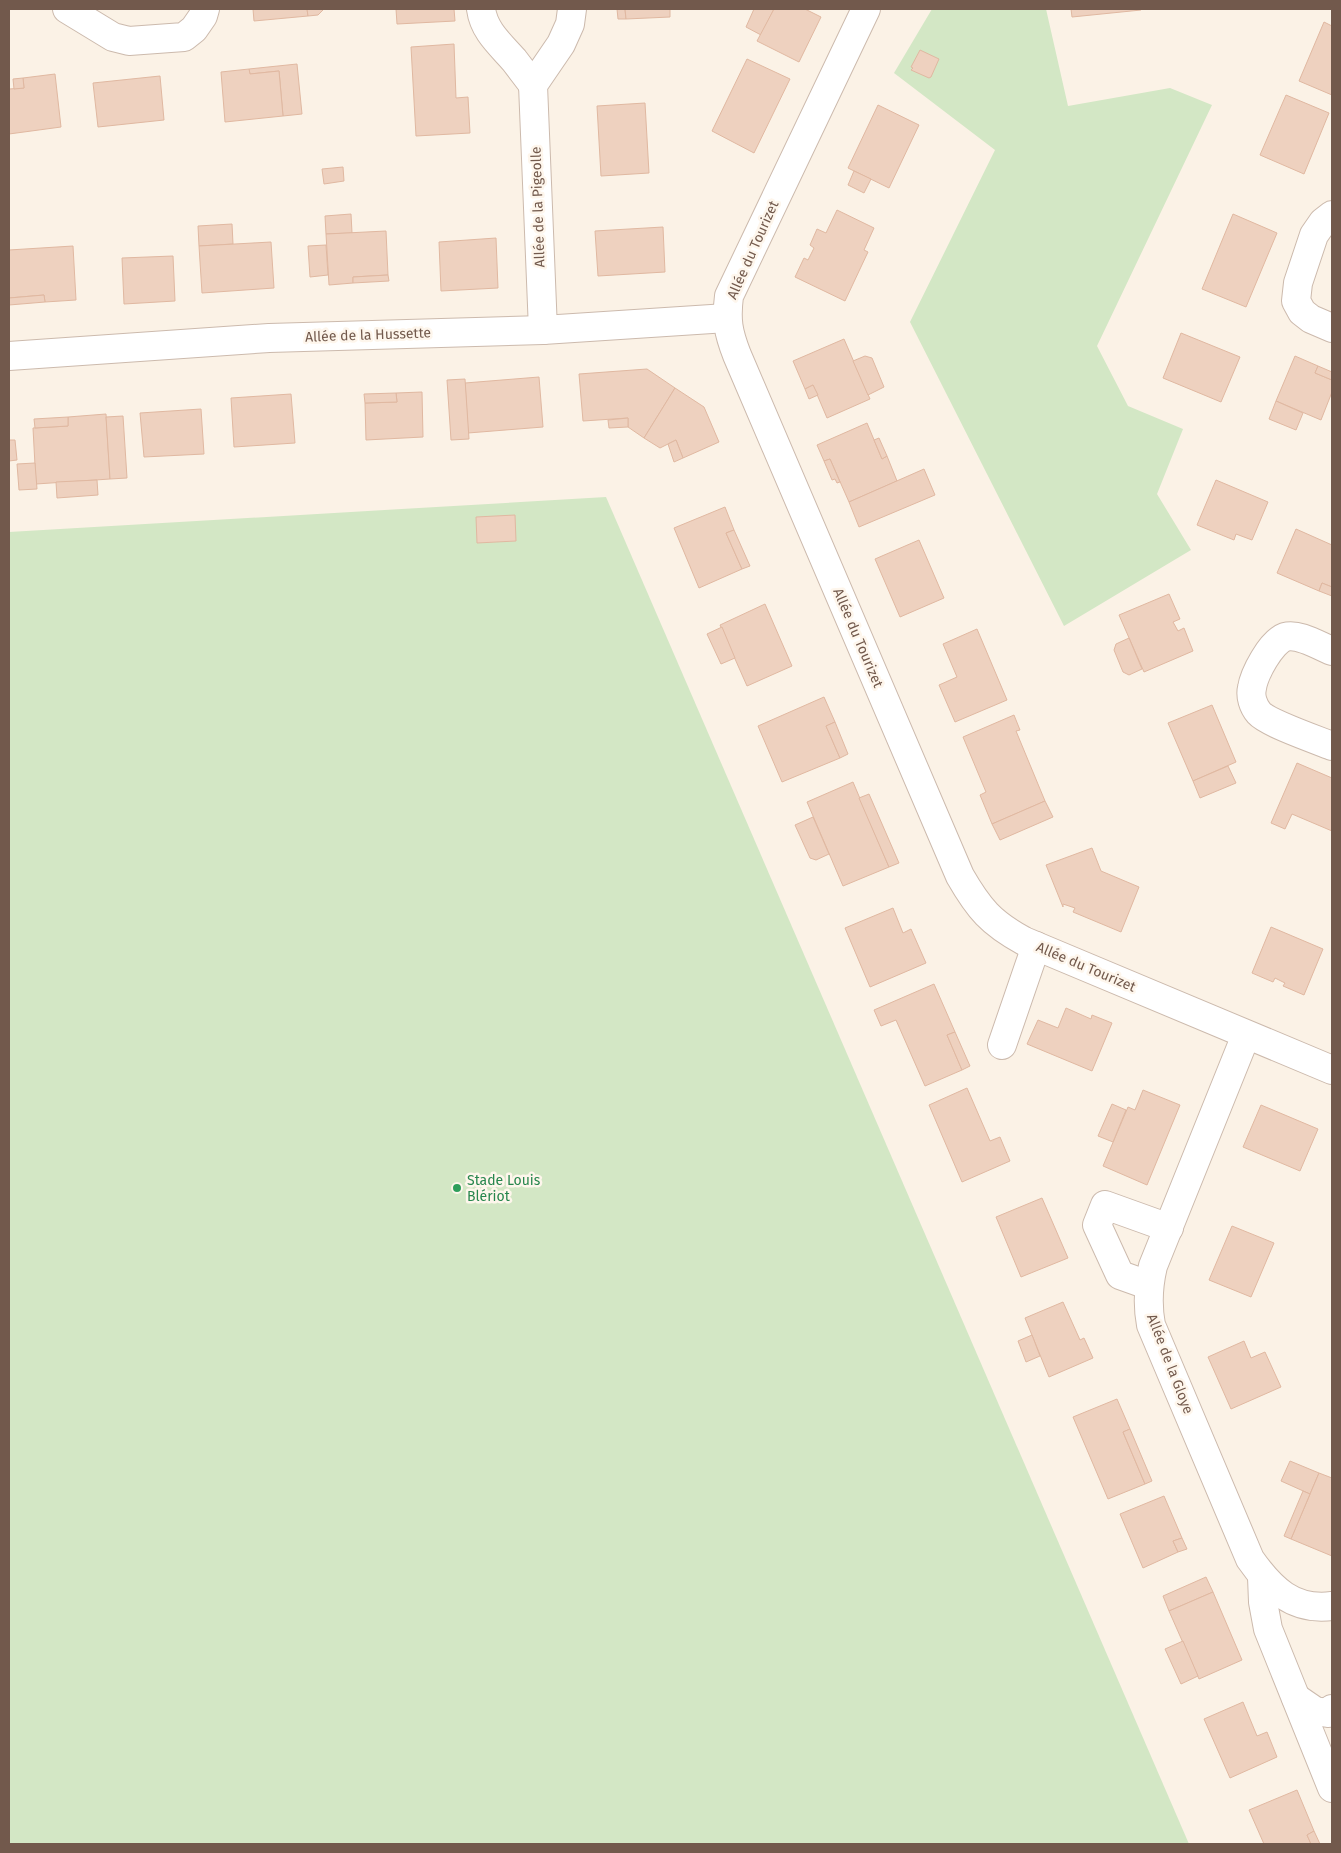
<svg xmlns="http://www.w3.org/2000/svg" width="1341" height="1853" font-family="'Fira Sans',sans-serif">
	<style>
		.green { fill: #d3e7c5 }
		.building { fill: #eed1bf; stroke: #e0b8a1 }
		.lines { fill: none; stroke-linecap: round; stroke-linejoin: round }
		.minor-casing { stroke: #ccbaad; stroke-width: 30 }
		.minor { stroke: #fff; stroke-width: 28 }
		.leisure-dot { fill: #2e9e5b; stroke: #fef6ec; stroke-width: 2 }
		.labels { text-anchor: middle; dominant-baseline: central; stroke-width: 5; stroke-linejoin: round; paint-order: stroke }
		.street-label { font-size: 14px; fill: #72594c; stroke: #fef6ec }
		.leisure-label { font-size: 14px; fill: #27864d; stroke: #fef6ec; text-anchor: start }
	</style>
	<rect width="100%" height="100%" fill="#fbf2e6"/>
	<g class="green">
		<polygon points="932,9 1046,9 1068,106 1170,88 1212,105 1097,346 1128,406 1183,429 1157,494 1191,550 1064,626 910,322 995,150 894,73"/>
		<polygon points="606,497 1189,1844 9,1844 9,532"/>
	</g>
	<g class="building">
		<polygon points="253,9 307,9 308,16 254,21"/>
		<polygon points="307,9 324,9 318,15 308,16"/>
		<polygon points="396,9 454,9 455,21 397,24"/>
		<polygon points="617,9 625,9 626,19 618,19"/>
		<polygon points="625,9 670,9 670,17 626,19"/>
		<polygon points="754,9 774,9 761,35 746,27"/>
		<polygon points="774,9 805,9 821,17 799,62 757,41"/>
		<polygon points="1071,9 1140,9 1141,10 1072,17"/>
		<polygon points="1324,22 1332,26 1332,95 1299,81"/>
		<polygon points="454,44 456,98 468,97 470,133 416,136 411,47"/>
		<polygon points="920,50 939,59 931,77 929,78 911,70 913,68 911,67"/>
		<polygon points="747,59 790,79 754,153 712,131"/>
		<polygon points="297,64 302,114 283,116 279,71 250,74 249,69"/>
		<polygon points="249,69 250,74 279,71 283,116 225,122 221,72"/>
		<polygon points="55,74 61,127 9,134 9,89 24,88 23,78"/>
		<polygon points="160,76 164,120 98,127 93,83"/>
		<polygon points="23,78 24,88 14,89 13,79"/>
		<polygon points="1286,95 1329,113 1304,174 1260,155"/>
		<polygon points="645,103 649,173 601,176 597,106"/>
		<polygon points="878,105 919,125 889,188 848,168"/>
		<polygon points="343,167 344,181 324,184 322,169"/>
		<polygon points="854,171 871,179 864,193 848,185"/>
		<polygon points="837,210 874,228 864,250 868,252 845,301 795,277 804,258 808,260 814,248 810,245 817,229 826,233"/>
		<polygon points="351,214 352,233 326,234 325,216"/>
		<polygon points="1233,214 1277,233 1246,307 1202,289"/>
		<polygon points="232,224 233,244 199,246 198,226"/>
		<polygon points="663,227 665,272 598,276 595,231"/>
		<polygon points="386,231 388,275 353,277 353,283 329,285 326,234"/>
		<polygon points="496,238 498,288 441,291 439,242"/>
		<polygon points="271,242 274,288 202,293 199,246"/>
		<polygon points="326,245 328,275 310,277 308,246"/>
		<polygon points="73,246 76,300 45,302 44,295 9,298 9,250"/>
		<polygon points="173,256 175,301 124,304 122,258"/>
		<polygon points="388,275 389,281 353,283 353,277"/>
		<polygon points="44,295 45,302 9,305 9,298"/>
		<polygon points="1181,333 1240,357 1221,402 1163,378"/>
		<polygon points="844,339 870,399 827,418 813,385 805,389 793,361"/>
		<polygon points="865,356 872,358 884,387 868,395 853,361"/>
		<polygon points="1295,356 1318,366 1315,373 1332,380 1332,392 1321,420 1276,401"/>
		<polygon points="1318,366 1332,372 1332,380 1315,373"/>
		<polygon points="647,369 675,388 644,438 628,427 628,418 583,421 579,374"/>
		<polygon points="539,377 543,427 468,433 465,383"/>
		<polygon points="465,379 469,439 451,440 447,380"/>
		<polygon points="813,385 818,395 809,399 805,389"/>
		<polygon points="675,388 704,407 719,442 683,458 676,440 660,448 644,438"/>
		<polygon points="422,392 423,437 366,440 365,403 397,402 396,393"/>
		<polygon points="396,393 397,402 365,403 364,394"/>
		<polygon points="291,394 295,443 234,447 231,398"/>
		<polygon points="1276,401 1303,413 1296,430 1269,419"/>
		<polygon points="201,409 204,454 144,457 140,413"/>
		<polygon points="106,414 110,479 36,484 33,428 68,426 68,417"/>
		<polygon points="123,416 127,478 110,479 106,417"/>
		<polygon points="68,417 68,426 35,428 34,419"/>
		<polygon points="628,418 628,427 609,428 608,420"/>
		<polygon points="867,423 882,459 887,456 897,481 849,502 830,459 824,461 817,445"/>
		<polygon points="879,438 887,456 882,459 874,440"/>
		<polygon points="9,440 15,440 17,460 9,461"/>
		<polygon points="676,440 683,458 674,462 668,444"/>
		<polygon points="830,459 840,482 837,483 835,479 832,480 824,461"/>
		<polygon points="35,463 37,489 19,490 17,464"/>
		<polygon points="924,469 935,495 859,527 849,502"/>
		<polygon points="97,480 98,495 57,498 56,482"/>
		<polygon points="1216,480 1268,502 1252,540 1236,534 1234,540 1197,525"/>
		<polygon points="725,507 734,530 726,533 742,569 699,588 674,528"/>
		<polygon points="515,515 516,541 477,543 476,517"/>
		<polygon points="1296,529 1332,545 1332,587 1322,583 1319,591 1277,573"/>
		<polygon points="734,530 750,566 742,569 726,533"/>
		<polygon points="919,540 944,598 900,617 875,559"/>
		<polygon points="1322,583 1332,587 1332,596 1319,591"/>
		<polygon points="1169,594 1180,619 1173,622 1178,631 1184,628 1193,651 1144,672 1119,615"/>
		<polygon points="765,604 792,666 747,686 720,625"/>
		<polygon points="722,627 735,658 721,664 707,634"/>
		<polygon points="977,629 1007,700 955,722 939,685 957,677 943,644"/>
		<polygon points="1129,638 1142,669 1129,675 1123,672 1114,650 1116,644"/>
		<polygon points="824,697 835,722 826,726 840,758 782,782 758,726"/>
		<polygon points="1212,705 1236,762 1193,781 1168,723"/>
		<polygon points="1014,715 1020,730 1016,731 1045,801 992,824 980,795 986,792 963,737"/>
		<polygon points="835,722 848,754 840,758 826,726"/>
		<polygon points="1297,763 1332,778 1332,831 1292,814 1285,829 1271,823"/>
		<polygon points="1228,766 1236,783 1200,798 1193,781"/>
		<polygon points="853,782 889,867 843,886 807,802"/>
		<polygon points="869,794 899,863 889,867 859,798"/>
		<polygon points="1045,801 1053,817 1000,840 992,824"/>
		<polygon points="813,817 829,854 816,860 810,858 795,825"/>
		<polygon points="1092,848 1101,871 1139,887 1121,932 1073,912 1075,908 1063,904 1063,907 1046,865"/>
		<polygon points="893,908 903,933 911,929 926,963 870,987 845,928"/>
		<polygon points="1271,927 1323,949 1304,995 1283,986 1285,983 1275,978 1273,982 1252,973"/>
		<polygon points="934,984 955,1032 947,1035 962,1070 925,1086 896,1020 881,1026 874,1010"/>
		<polygon points="1066,1008 1091,1019 1092,1015 1112,1023 1092,1071 1027,1044 1038,1020 1058,1028"/>
		<polygon points="955,1032 970,1066 962,1070 947,1035"/>
		<polygon points="967,1088 990,1141 1000,1137 1010,1161 962,1182 929,1105"/>
		<polygon points="1143,1090 1180,1105 1147,1185 1103,1166 1128,1107 1135,1110"/>
		<polygon points="1112,1104 1126,1110 1113,1142 1098,1136"/>
		<polygon points="1261,1105 1318,1129 1300,1171 1243,1147"/>
		<polygon points="1042,1198 1068,1258 1021,1277 996,1217"/>
		<polygon points="1232,1226 1274,1243 1251,1297 1209,1280"/>
		<polygon points="1063,1302 1080,1340 1084,1338 1093,1358 1049,1377 1025,1318"/>
		<polygon points="1032,1335 1040,1356 1026,1362 1018,1341"/>
		<polygon points="1244,1341 1251,1358 1265,1352 1281,1387 1231,1409 1208,1357"/>
		<polygon points="1117,1399 1130,1429 1123,1432 1145,1484 1108,1499 1073,1417"/>
		<polygon points="1130,1429 1152,1481 1145,1484 1123,1432"/>
		<polygon points="1290,1461 1319,1473 1310,1494 1281,1481"/>
		<polygon points="1319,1473 1332,1478 1332,1556 1291,1539"/>
		<polygon points="1303,1491 1310,1494 1291,1539 1284,1536"/>
		<polygon points="1164,1496 1182,1538 1173,1541 1178,1552 1143,1568 1120,1514"/>
		<polygon points="1182,1538 1187,1549 1178,1552 1173,1541"/>
		<polygon points="1206,1577 1213,1592 1169,1611 1163,1596"/>
		<polygon points="1213,1592 1242,1660 1199,1679 1169,1611"/>
		<polygon points="1183,1641 1198,1676 1181,1684 1165,1649"/>
		<polygon points="1243,1702 1257,1736 1267,1732 1277,1757 1230,1778 1204,1719"/>
		<polygon points="1297,1790 1314,1831 1307,1835 1311,1844 1264,1844 1249,1810"/>
		<polygon points="1314,1831 1320,1844 1311,1844 1307,1835"/>
	</g>
	<g class="lines">
		<g class="minor-casing">
			<g id="minor">
				<polyline points="67,9 113,37 129,41 184,37 194,29 203,16 205,9"/>
				<path d="M481,9c3,22 19,35 33,51 6,8 13,17 19,25"/>
				<path d="M866,9l-137,287c-3,24 -1,36 8,59l223,521c19,33 31,47 64,65l308,129"/>
				<polyline points="1332,215 1323,222 1314,235 1298,283 1296,301 1302,312 1311,319 1332,328"/>
				<polyline points="543,330 533,85 561,44 570,24 572,9"/>
				<polyline points="9,356 269,338 543,330 727,318"/>
				<path d="M1332,651c-13,-5 -33,-18 -47,-14 -14,5 -31,37 -33,51 -2,8 1,18 7,25 9,10 58,27 73,33"/>
				<path d="M1246,1035l-93,231c-5,21 -6,38 -2,59l99,234c21,30 43,52 82,47"/>
				<polyline points="1002,1045 1036,946"/>
				<polyline points="1148,1285 1120,1275 1097,1225 1105,1205 1169,1228"/>
				<polyline points="1262,1577 1263,1602 1268,1629 1332,1788"/>
				<polyline points="1296,1698 1315,1711 1328,1713 1332,1709"/>
			</g>
		</g>
		<use href="#minor" class="minor"/>
	</g>
	<circle class="leisure-dot" cx="457" cy="1188" r="5"/>
	<g class="labels">
		<g class="street-label">
			<text transform="translate(538 207) rotate(-92)">Allée de la Pigeolle</text>
			<text transform="translate(753 250) rotate(-66)">Allée du Tourizet</text>
			<text transform="translate(368 335) rotate(-2)">Allée de la Hussette</text>
			<text transform="translate(858 638) rotate(67)">Allée du Tourizet</text>
			<text transform="translate(1086 967) rotate(23)">Allée du Tourizet</text>
			<text transform="translate(1170 1364) rotate(69)">Allée de la Gloye</text>
		</g>
		<g class="leisure-label">
			<text x="467" y="1180">Stade Louis<tspan x="467" dy="16">Blériot</tspan></text>
		</g>
	</g>
	<rect width="1341" height="1853" fill="none" stroke="#72594c" stroke-width="20"/>
</svg>
